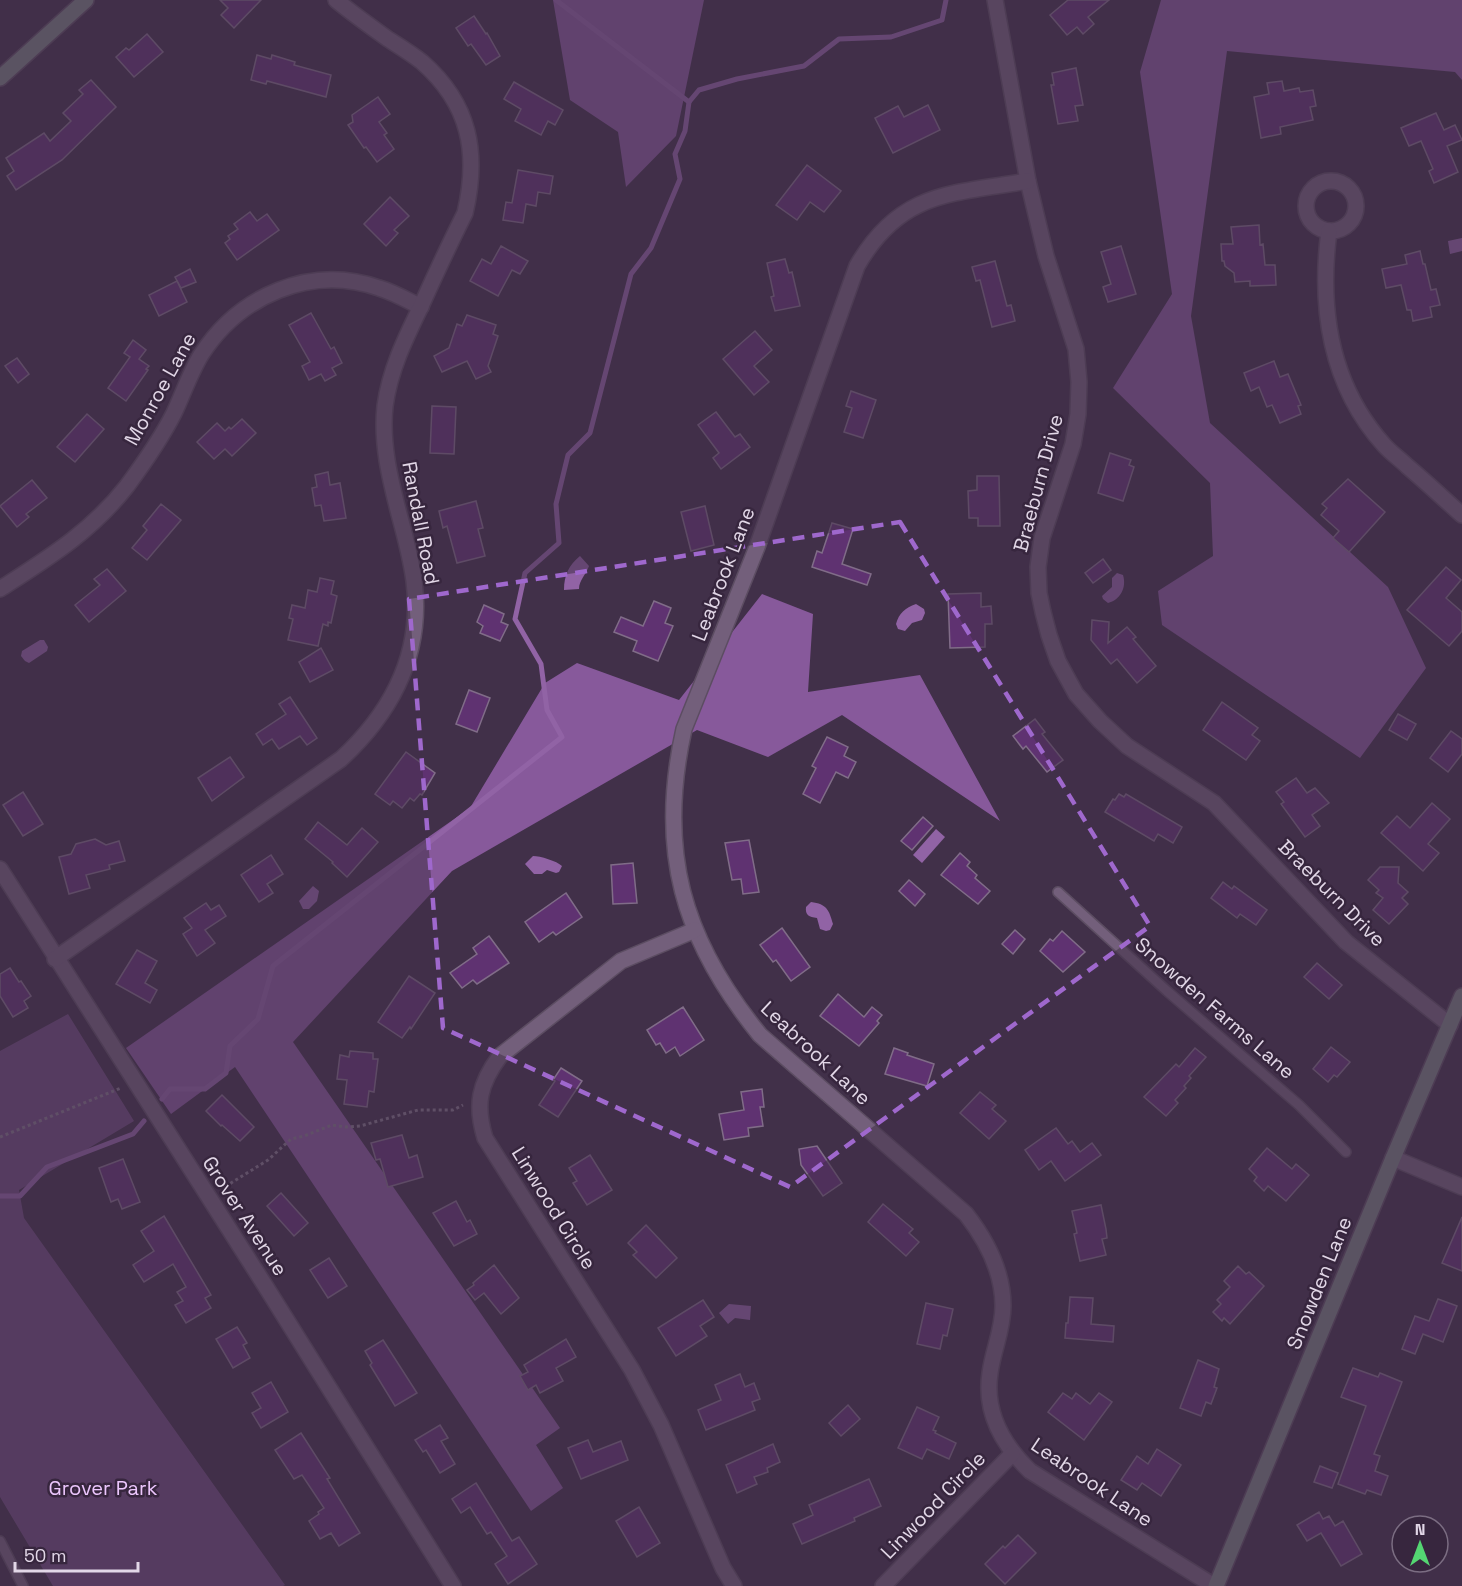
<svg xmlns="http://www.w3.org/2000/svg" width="1462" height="1586" font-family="'Space Grotesk',sans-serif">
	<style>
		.green { fill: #6e4b7d }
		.forest { fill: #87599b }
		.water { fill: #9163a5 }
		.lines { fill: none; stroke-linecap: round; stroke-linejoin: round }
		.stream { stroke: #9163a5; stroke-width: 5 }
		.building { fill: #5f3271; stroke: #806c88; stroke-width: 1.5 }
		.lane-casing { stroke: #5c4d62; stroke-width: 12 }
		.street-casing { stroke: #5c4d62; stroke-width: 18 }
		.secondary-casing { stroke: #5c4d62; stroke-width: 18 }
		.path { stroke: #84768b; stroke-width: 3; stroke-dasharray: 3 3; stroke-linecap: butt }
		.lane { stroke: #735f7b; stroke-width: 9 }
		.street { stroke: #735f7b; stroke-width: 15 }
		.secondary { stroke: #787e81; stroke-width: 15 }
		.marked { fill: none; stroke: #9f68cd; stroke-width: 4.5; stroke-dasharray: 12 8; stroke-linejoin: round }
		.labels { text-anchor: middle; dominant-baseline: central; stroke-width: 5; stroke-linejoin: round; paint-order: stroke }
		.street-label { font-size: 20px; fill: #e2d7e7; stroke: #37263e }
		.park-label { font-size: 20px; fill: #ecc6fd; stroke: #37263e }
	</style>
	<rect width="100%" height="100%" fill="#413049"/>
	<polygon class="green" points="68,1014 134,1121 19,1190 24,1218 285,1585 283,1586 53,1586 0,1497 0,1051"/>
	<g class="forest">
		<polygon points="553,0 704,0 676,136 626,187 618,132 570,100"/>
		<polygon points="1161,0 1462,0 1462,80 1455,72 1227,51 1191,316 1210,423 1388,587 1426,668 1360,758 1162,625 1158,591 1213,556 1210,483 1113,388 1172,294 1140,72"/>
		<polygon points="762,594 813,614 808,692 920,675 1000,821 842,715 768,757 697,730 452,871 293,1042 560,1428 536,1445 563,1488 531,1511 235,1067 171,1114 126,1048 470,808 545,683 577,663 679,700"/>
	</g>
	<g class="water">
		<polygon points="1462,238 1462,251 1450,254 1448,241"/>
		<path d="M580,556l9,10c-3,9 -10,14 -10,23l-15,1c0,-15 5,-25 16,-34z"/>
		<path d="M1117,573l6,2c4,13 -3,25 -15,28l-5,-4 -1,-3 10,-9v-9z"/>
		<path d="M916,604l8,5 1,4 -3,7 -10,3 -7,8 -7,-2 -2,-5c3,-11 9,-16 20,-20z"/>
		<polygon points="40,640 44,640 48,647 47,651 29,663 25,661 21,656 22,651"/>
		<polygon points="936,829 945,837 922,863 913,855"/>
		<path d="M533,856c7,0 24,5 29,10l-3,6 -3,1 -9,-3 -5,4h-8l-9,-10z"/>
		<polygon points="313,886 319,891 317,901 309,909 303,909 299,901"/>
		<path d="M811,902c16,2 18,8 22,22l-3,6 -4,1 -6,-2 -3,-11c-8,-1 -12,-3 -11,-11z"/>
		<polygon points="729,1304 751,1306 750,1320 735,1318 728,1324 719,1313"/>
	</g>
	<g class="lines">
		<g class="stream">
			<polyline points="556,0 689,102"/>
			<polyline points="162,1099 170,1089 205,1089 226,1073 230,1046 258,1019 273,966 562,737 547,710 541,664 515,619 525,573 559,543 556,504 568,455 590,433 631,274 651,248 680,179 675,154 685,131 689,102 699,90 737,79 804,66 839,39 891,37 942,20 946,0"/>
			<polyline points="0,1196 20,1196 47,1167 133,1134 144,1121"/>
		</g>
	</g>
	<g class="building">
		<polygon points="220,0 261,0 234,28 221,15 228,8"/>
		<polygon points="1068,0 1109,0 1088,17 1094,24 1083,34 1077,27 1067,35 1050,15"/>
		<polygon points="474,16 486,34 487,33 500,56 486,65 471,44 468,46 456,28"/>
		<polygon points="147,34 163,52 134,77 116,57 126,48 129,50"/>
		<polygon points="257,55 271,59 272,55 295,62 294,65 331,75 326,97 267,81 266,84 251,80"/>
		<polygon points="1076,68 1083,105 1075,106 1078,121 1058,124 1051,85 1054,85 1052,73"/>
		<polygon points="91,80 116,107 62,160 16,190 7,176 14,171 6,158 44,133 50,141 71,121 63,113 83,94 79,90"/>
		<polygon points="1282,81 1284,91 1299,88 1300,92 1313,90 1316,106 1310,107 1313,120 1280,127 1281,134 1261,138 1254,97 1269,94 1267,83"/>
		<polygon points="514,82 563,110 555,125 548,121 541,135 515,121 521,109 504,99"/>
		<polygon points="378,97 390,114 379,122 387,133 384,135 394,149 377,162 366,147 364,148 348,125 353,122 352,115"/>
		<polygon points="928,105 940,130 893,153 875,118 898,106 904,117"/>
		<polygon points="1436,113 1444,130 1455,125 1462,140 1447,146 1458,172 1434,183 1429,171 1433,169 1421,141 1409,146 1401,128"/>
		<polygon points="807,165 841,191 824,212 810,202 797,220 776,205"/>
		<polygon points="518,170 553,176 550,194 538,192 536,206 526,204 523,223 503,220 506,202 512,203"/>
		<polygon points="390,197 409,216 394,230 398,233 386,246 364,224"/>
		<polygon points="250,212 257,221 267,214 279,230 237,260 225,243 230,239 228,236 238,229 234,224"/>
		<polygon points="1259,225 1260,245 1263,244 1265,265 1275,265 1276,285 1250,286 1250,281 1235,282 1234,273 1225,266 1224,261 1222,261 1221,244 1233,244 1231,227"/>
		<polygon points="501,246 528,261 520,274 512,270 498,296 470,281 482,259 491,264"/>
		<polygon points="1121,246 1136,294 1108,302 1103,287 1111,284 1101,252"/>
		<polygon points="1420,251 1423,264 1425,264 1431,290 1436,289 1440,305 1430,307 1432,317 1413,321 1411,310 1407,310 1401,285 1386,288 1382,269 1407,264 1405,255"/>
		<polygon points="785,259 789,273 792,272 800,306 775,311 771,297 774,296 767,263"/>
		<polygon points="995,261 1007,306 1011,305 1015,321 992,327 980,280 976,281 972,267"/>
		<polygon points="190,269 196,282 181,288 175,277"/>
		<polygon points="177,281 187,302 159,316 149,295"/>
		<polygon points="311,313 331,349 334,347 342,363 332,368 336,375 325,381 321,374 309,380 302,366 310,362 289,325"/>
		<polygon points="467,315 496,325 493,334 498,336 488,366 491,372 476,379 467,361 442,372 434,356 449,348 457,324 462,326"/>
		<polygon points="755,331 772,350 754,366 769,382 754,395 723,359"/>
		<polygon points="133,340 146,350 139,359 149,366 146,369 148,370 126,401 108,388 130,357 124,353"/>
		<polygon points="17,358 29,374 18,383 5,366"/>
		<polygon points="1274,361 1280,377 1288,374 1301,405 1298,406 1301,414 1280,423 1272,405 1267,407 1259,387 1251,391 1244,373"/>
		<polygon points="851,391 876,400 863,438 844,432 852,408 846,406"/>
		<polygon points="432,406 456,407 454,454 430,453"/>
		<polygon points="716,412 735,437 740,434 750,447 721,469 713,458 719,453 698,425"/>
		<polygon points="87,414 104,429 75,462 57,447"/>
		<polygon points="242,419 256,433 232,456 225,449 214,459 197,442 217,423 225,431 229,427 231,429"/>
		<polygon points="1110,453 1131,460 1129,465 1134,467 1123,501 1098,493"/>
		<polygon points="328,472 330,485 340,483 346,518 324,521 321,505 315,506 312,488 317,487 315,475"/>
		<polygon points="977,476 999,476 1000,526 978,526 978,518 969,518 968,491 977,490"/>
		<polygon points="1348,479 1385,512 1349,552 1333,538 1339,531 1321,515 1327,508 1322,504"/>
		<polygon points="32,480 47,498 26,514 29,517 17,527 0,506"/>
		<polygon points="476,501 483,528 478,529 485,556 457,563 447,526 443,528 439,511"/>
		<polygon points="161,504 181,520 147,560 132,548 147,530 143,526"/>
		<polygon points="705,506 714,545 691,551 681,512"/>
		<polygon points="832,523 853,529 842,564 871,574 867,585 812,567 817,551 822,553"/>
		<polygon points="1103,559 1111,570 1093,583 1085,573"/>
		<polygon points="1446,567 1461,580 1446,598 1462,612 1462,631 1449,646 1407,610"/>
		<polygon points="107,569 126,591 89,622 75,605 100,585 94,579"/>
		<polygon points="320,578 334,581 331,594 337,596 331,623 328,622 328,626 323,624 318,646 288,640 293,619 289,618 292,605 305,608 308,590 317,592"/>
		<polygon points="981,593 981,607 991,606 992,624 985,624 985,647 950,648 948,594"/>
		<polygon points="654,601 671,608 665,623 673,626 658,661 633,651 637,641 614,632 621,617 643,626"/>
		<polygon points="484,605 504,614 501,622 508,625 500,641 480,633 483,626 477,622"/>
		<polygon points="1092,620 1109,622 1108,643 1127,627 1136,637 1133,639 1156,666 1137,683 1117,659 1111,664 1091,640"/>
		<polygon points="321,648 333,670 310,682 299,662"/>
		<polygon points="469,690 490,698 477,732 456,724"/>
		<polygon points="290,697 317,738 307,745 300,736 279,749 272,739 263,745 256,734 286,714 279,704"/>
		<polygon points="1222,702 1258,728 1252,735 1260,741 1246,760 1203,730"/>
		<polygon points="1398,714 1416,724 1407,740 1389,730"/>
		<polygon points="1035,719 1045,732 1042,734 1063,760 1047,772 1026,746 1023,749 1013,736"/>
		<polygon points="1451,731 1462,739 1462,754 1448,772 1430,758"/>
		<polygon points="827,737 848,747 844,756 856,762 848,778 836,772 820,803 803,794 816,768 812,766"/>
		<polygon points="406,752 435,773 422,795 420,794 414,801 410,798 402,808 393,801 390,805 375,794"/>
		<polygon points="230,757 244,777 212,801 198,778"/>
		<polygon points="1296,778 1307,793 1315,788 1329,803 1312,815 1320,826 1305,837 1281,804 1284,802 1276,792"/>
		<polygon points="23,792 43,824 23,836 3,805"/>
		<polygon points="1119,794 1124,797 1126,794 1182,827 1173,843 1158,834 1154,841 1105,812 1113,799 1115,800"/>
		<polygon points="1432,803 1450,819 1428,844 1439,853 1423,871 1381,833 1397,816 1410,828"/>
		<polygon points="923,817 933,826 912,850 901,841"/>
		<polygon points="318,822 347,845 362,828 378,842 347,877 332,863 333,862 305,839"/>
		<polygon points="95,839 106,845 119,841 125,861 109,865 110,869 86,875 90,888 69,894 59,857 71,854 76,844"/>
		<polygon points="749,840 759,892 743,894 741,879 732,880 725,843"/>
		<polygon points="960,853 970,862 967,866 977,875 975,878 990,891 978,904 941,875"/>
		<polygon points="271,855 283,874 267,884 273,893 259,902 241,875"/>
		<polygon points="633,863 637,903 613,904 611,865"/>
		<polygon points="1380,867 1399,867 1398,883 1408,892 1402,898 1408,904 1389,924 1373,910 1383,898 1376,893 1379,890 1368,880"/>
		<polygon points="909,880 925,894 915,906 899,891"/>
		<polygon points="1223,882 1232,889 1234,886 1267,910 1256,925 1240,914 1237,918 1211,898"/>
		<polygon points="566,893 582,917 556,935 553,932 539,942 525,922"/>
		<polygon points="206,903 211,910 219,905 226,916 205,930 215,943 197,956 183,934 192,928 184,918"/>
		<polygon points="782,928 810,967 791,981 776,960 773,962 760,945"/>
		<polygon points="1015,930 1025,939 1013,954 1002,944"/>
		<polygon points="1062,931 1085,952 1063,972 1040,951 1050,939 1053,941"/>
		<polygon points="489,936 509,963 477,984 473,980 462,988 450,973 477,954 473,948"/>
		<polygon points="137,950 157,961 145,983 157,990 150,1003 116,984"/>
		<polygon points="1317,963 1342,985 1329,999 1304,977"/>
		<polygon points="10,968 19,982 21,981 31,996 24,1001 28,1008 13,1017 0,996 0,974"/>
		<polygon points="409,976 435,993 411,1029 410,1027 402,1038 378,1022"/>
		<polygon points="838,994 864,1017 872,1007 882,1015 877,1021 879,1023 859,1046 820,1016"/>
		<polygon points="683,1007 704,1040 680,1056 675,1047 666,1053 660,1043 656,1045 647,1030"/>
		<polygon points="1331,1047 1350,1062 1337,1077 1334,1075 1328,1082 1313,1069"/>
		<polygon points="894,1048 908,1053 907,1055 934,1064 927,1086 885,1074"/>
		<polygon points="1195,1048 1206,1057 1189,1076 1191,1078 1184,1086 1186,1088 1175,1100 1178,1103 1166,1116 1144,1097 1176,1064 1179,1067"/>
		<polygon points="350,1051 373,1053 373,1059 378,1059 374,1092 369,1091 367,1107 344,1104 347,1080 337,1079 340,1055 349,1057"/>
		<polygon points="561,1068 582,1081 558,1117 539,1105 555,1081 553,1080"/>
		<polygon points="762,1089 764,1107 760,1107 763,1126 748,1128 749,1136 724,1140 719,1114 744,1110 741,1092"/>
		<polygon points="980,1092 996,1105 992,1109 1006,1121 989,1139 960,1113"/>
		<polygon points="222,1095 254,1127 240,1141 222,1125 221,1126 206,1111"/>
		<polygon points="1056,1128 1068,1144 1072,1141 1080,1152 1092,1143 1101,1155 1065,1181 1051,1161 1039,1170 1025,1150"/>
		<polygon points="402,1135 409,1158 417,1155 423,1177 388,1187 380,1159 376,1160 371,1143"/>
		<polygon points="817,1146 842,1183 823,1196 801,1165 799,1149"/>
		<polygon points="1267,1148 1292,1169 1296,1164 1309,1175 1286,1201 1268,1186 1264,1191 1254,1181 1257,1177 1249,1169"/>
		<polygon points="590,1155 612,1190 587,1205 573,1183 577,1181 569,1168"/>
		<polygon points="123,1159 140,1202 122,1209 118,1199 111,1202 99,1168"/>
		<polygon points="281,1193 308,1223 294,1236 267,1206"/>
		<polygon points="456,1201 467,1222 470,1220 477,1234 454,1246 433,1213"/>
		<polygon points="883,1204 913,1229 909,1233 919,1242 906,1256 868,1222"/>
		<polygon points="1101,1205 1106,1229 1107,1238 1102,1239 1106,1255 1080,1261 1074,1234 1077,1233 1072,1211"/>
		<polygon points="164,1216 211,1295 205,1298 211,1308 186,1323 175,1305 183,1301 177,1292 186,1287 173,1264 144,1282 133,1265 154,1251 141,1231"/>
		<polygon points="1462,1217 1462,1271 1442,1263"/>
		<polygon points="646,1225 677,1258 656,1278 633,1255 637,1252 628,1243"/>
		<polygon points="329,1258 347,1286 328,1298 310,1270"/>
		<polygon points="494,1265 519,1298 501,1314 484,1293 475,1300 467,1290 474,1285 473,1283"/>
		<polygon points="1238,1266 1246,1274 1249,1272 1264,1286 1230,1324 1224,1318 1222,1321 1213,1312 1221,1304 1217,1300 1230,1287 1224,1281"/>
		<polygon points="1070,1297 1093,1298 1091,1324 1114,1326 1113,1342 1065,1338 1066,1323 1068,1323"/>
		<polygon points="1438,1299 1457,1306 1443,1342 1423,1334 1415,1354 1402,1349 1415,1316 1429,1321"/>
		<polygon points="703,1300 714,1317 700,1326 707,1336 676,1356 658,1328"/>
		<polygon points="926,1303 953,1309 947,1336 943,1335 940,1349 917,1344"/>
		<polygon points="237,1327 247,1343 243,1345 250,1358 233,1368 216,1339"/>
		<polygon points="566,1339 576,1357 556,1368 563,1381 540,1393 536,1385 528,1390 520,1376 528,1372 524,1365"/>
		<polygon points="383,1340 417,1393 395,1406 370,1365 372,1363 365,1351"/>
		<polygon points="1198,1360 1219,1369 1214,1387 1217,1388 1211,1404 1206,1402 1201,1416 1180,1408"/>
		<polygon points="1353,1368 1378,1377 1380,1373 1402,1382 1374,1454 1380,1456 1375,1471 1388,1476 1381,1495 1367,1490 1365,1494 1338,1484 1366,1406 1341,1397"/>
		<polygon points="740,1374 745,1387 754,1383 760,1399 752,1402 755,1410 706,1430 698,1410 721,1400 715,1385"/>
		<polygon points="271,1382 288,1412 261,1428 252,1413 261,1408 252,1393"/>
		<polygon points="1063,1393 1072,1399 1076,1393 1090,1404 1099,1393 1112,1402 1084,1440 1048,1412"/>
		<polygon points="848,1405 860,1419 841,1436 829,1423"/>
		<polygon points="917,1407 939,1417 933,1430 936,1431 935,1433 956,1443 949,1459 927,1449 922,1459 898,1448"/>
		<polygon points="440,1425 448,1438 441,1441 455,1464 440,1473 426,1450 423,1452 415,1440"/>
		<polygon points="301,1433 330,1478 327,1479 360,1533 339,1546 331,1533 320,1539 309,1521 319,1514 318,1512 324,1508 302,1475 294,1479 275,1450"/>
		<polygon points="588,1440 593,1452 621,1441 628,1460 581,1479 568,1448"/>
		<polygon points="773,1444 780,1462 767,1468 768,1472 754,1477 757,1484 737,1493 726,1465"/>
		<polygon points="1157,1449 1181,1465 1161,1496 1142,1483 1137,1490 1121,1480 1137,1456 1148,1464"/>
		<polygon points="1320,1466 1338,1473 1332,1488 1314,1482"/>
		<polygon points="869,1479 881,1506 854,1518 855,1521 802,1544 793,1524 813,1515 809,1505"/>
		<polygon points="476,1483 512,1541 519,1537 537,1564 508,1584 495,1564 507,1556 491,1532 487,1534 470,1507 461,1513 452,1499"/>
		<polygon points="639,1507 660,1543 637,1557 616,1521"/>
		<polygon points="1319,1512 1323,1519 1329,1516 1335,1526 1343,1521 1362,1554 1341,1566 1321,1533 1307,1541 1297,1525"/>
		<polygon points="1018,1535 1036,1553 1005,1584 985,1564 1003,1546 1005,1548"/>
	</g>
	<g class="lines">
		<g class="lane-casing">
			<g id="lane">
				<polyline points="1058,892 1167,991 1299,1105 1346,1152"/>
				<polyline points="0,1541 23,1586"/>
			</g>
		</g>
		<g class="street-casing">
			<g id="street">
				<polyline points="995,0 1028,181 1046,256 1076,349 1079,382 1078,414 1073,444 1042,538 1038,567 1039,593 1043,612 1049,635 1058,661 1076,694 1100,721 1127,746 1214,803 1346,942 1450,1025"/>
				<path d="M1028,181c-77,13 -128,10 -171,85l-100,281 -73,182c-27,121 -2,210 76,306l206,179c21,27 37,57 37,92 0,24 -10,44 -13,67 -6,40 13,72 40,98l184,115"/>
				<circle cx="1331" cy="206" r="25"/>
				<path d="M1329,231c-10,76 1,154 55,214 7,8 16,14 23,21 19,16 37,33 55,49"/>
				<path d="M0,589c48,-31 91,-57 127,-103 17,-23 34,-47 47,-73 9,-19 16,-40 27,-58 38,-59 109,-91 178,-67 14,4 28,12 42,19"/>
				<polyline points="0,869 266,1287 453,1586"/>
				<path d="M695,930l-74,31 -121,95c-21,28 -25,49 -15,82l147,232 29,55 62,143 11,18"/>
				<path d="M55,959l286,-200c52,-48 82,-106 73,-178 -3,-23 -9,-45 -15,-67 -9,-35 -18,-71 -14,-108 5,-37 21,-69 37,-102 14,-31 28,-61 43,-91 14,-60 5,-109 -43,-151 -10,-8 -23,-16 -34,-23 -18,-13 -35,-25 -52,-39"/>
				<polyline points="1393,1158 1462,1187"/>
				<polyline points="883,1586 1012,1454"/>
			</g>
		</g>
		<g class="secondary-casing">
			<g id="secondary">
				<polyline points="0,78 86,0"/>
				<polyline points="1216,1586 1393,1158 1462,996"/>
			</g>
		</g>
		<g class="path">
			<polyline points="0,1137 121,1088"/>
			<polyline points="221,1191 231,1183 268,1160 291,1139 304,1136 332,1125 346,1127 360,1126 418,1110 453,1110 463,1105"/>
		</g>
		<use href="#lane" class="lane"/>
		<use href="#street" class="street"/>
		<use href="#secondary" class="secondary"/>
	</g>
	<path d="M0 0H1462V1586H0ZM900,522l250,404 -360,261 -347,-159 -34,-429z" fill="#413049" fill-opacity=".55" fill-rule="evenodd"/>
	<path class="marked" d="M900,522l250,404 -360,261 -347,-159 -34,-429z"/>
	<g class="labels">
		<g class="street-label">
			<text transform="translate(160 389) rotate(-61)">Monroe Lane</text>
			<text transform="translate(1038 483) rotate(-75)">Braeburn Drive</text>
			<text transform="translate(421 523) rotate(79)">Randall Road</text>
			<text transform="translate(723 574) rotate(-69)">Leabrook Lane</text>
			<text transform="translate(1332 893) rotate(45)">Braeburn Drive</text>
			<text transform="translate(1215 1008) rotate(41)">Snowden Farms Lane</text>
			<text transform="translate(816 1053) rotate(43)">Leabrook Lane</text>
			<text transform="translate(554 1208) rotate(58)">Linwood Circle</text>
			<text transform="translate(245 1216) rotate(57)">Grover Avenue</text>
			<text transform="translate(1319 1283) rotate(-68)">Snowden Lane</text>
			<text transform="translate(1092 1482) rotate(34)">Leabrook Lane</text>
			<text transform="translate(933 1505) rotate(-46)">Linwood Circle</text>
		</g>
		<g class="park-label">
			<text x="103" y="1488">Grover Park</text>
		</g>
	</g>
	<g transform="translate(1420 1544)"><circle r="28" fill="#37263e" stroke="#7b6d82" stroke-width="1.5"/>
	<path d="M0-4.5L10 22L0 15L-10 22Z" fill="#54d672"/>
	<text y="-9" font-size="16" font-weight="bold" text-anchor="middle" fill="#e2d7e7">N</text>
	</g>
	<path d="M15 1562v9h123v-9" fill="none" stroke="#e2d7e7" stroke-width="3"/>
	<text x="24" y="1562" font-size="18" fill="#e2d7e7" stroke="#37263e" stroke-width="4.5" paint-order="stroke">50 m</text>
</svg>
